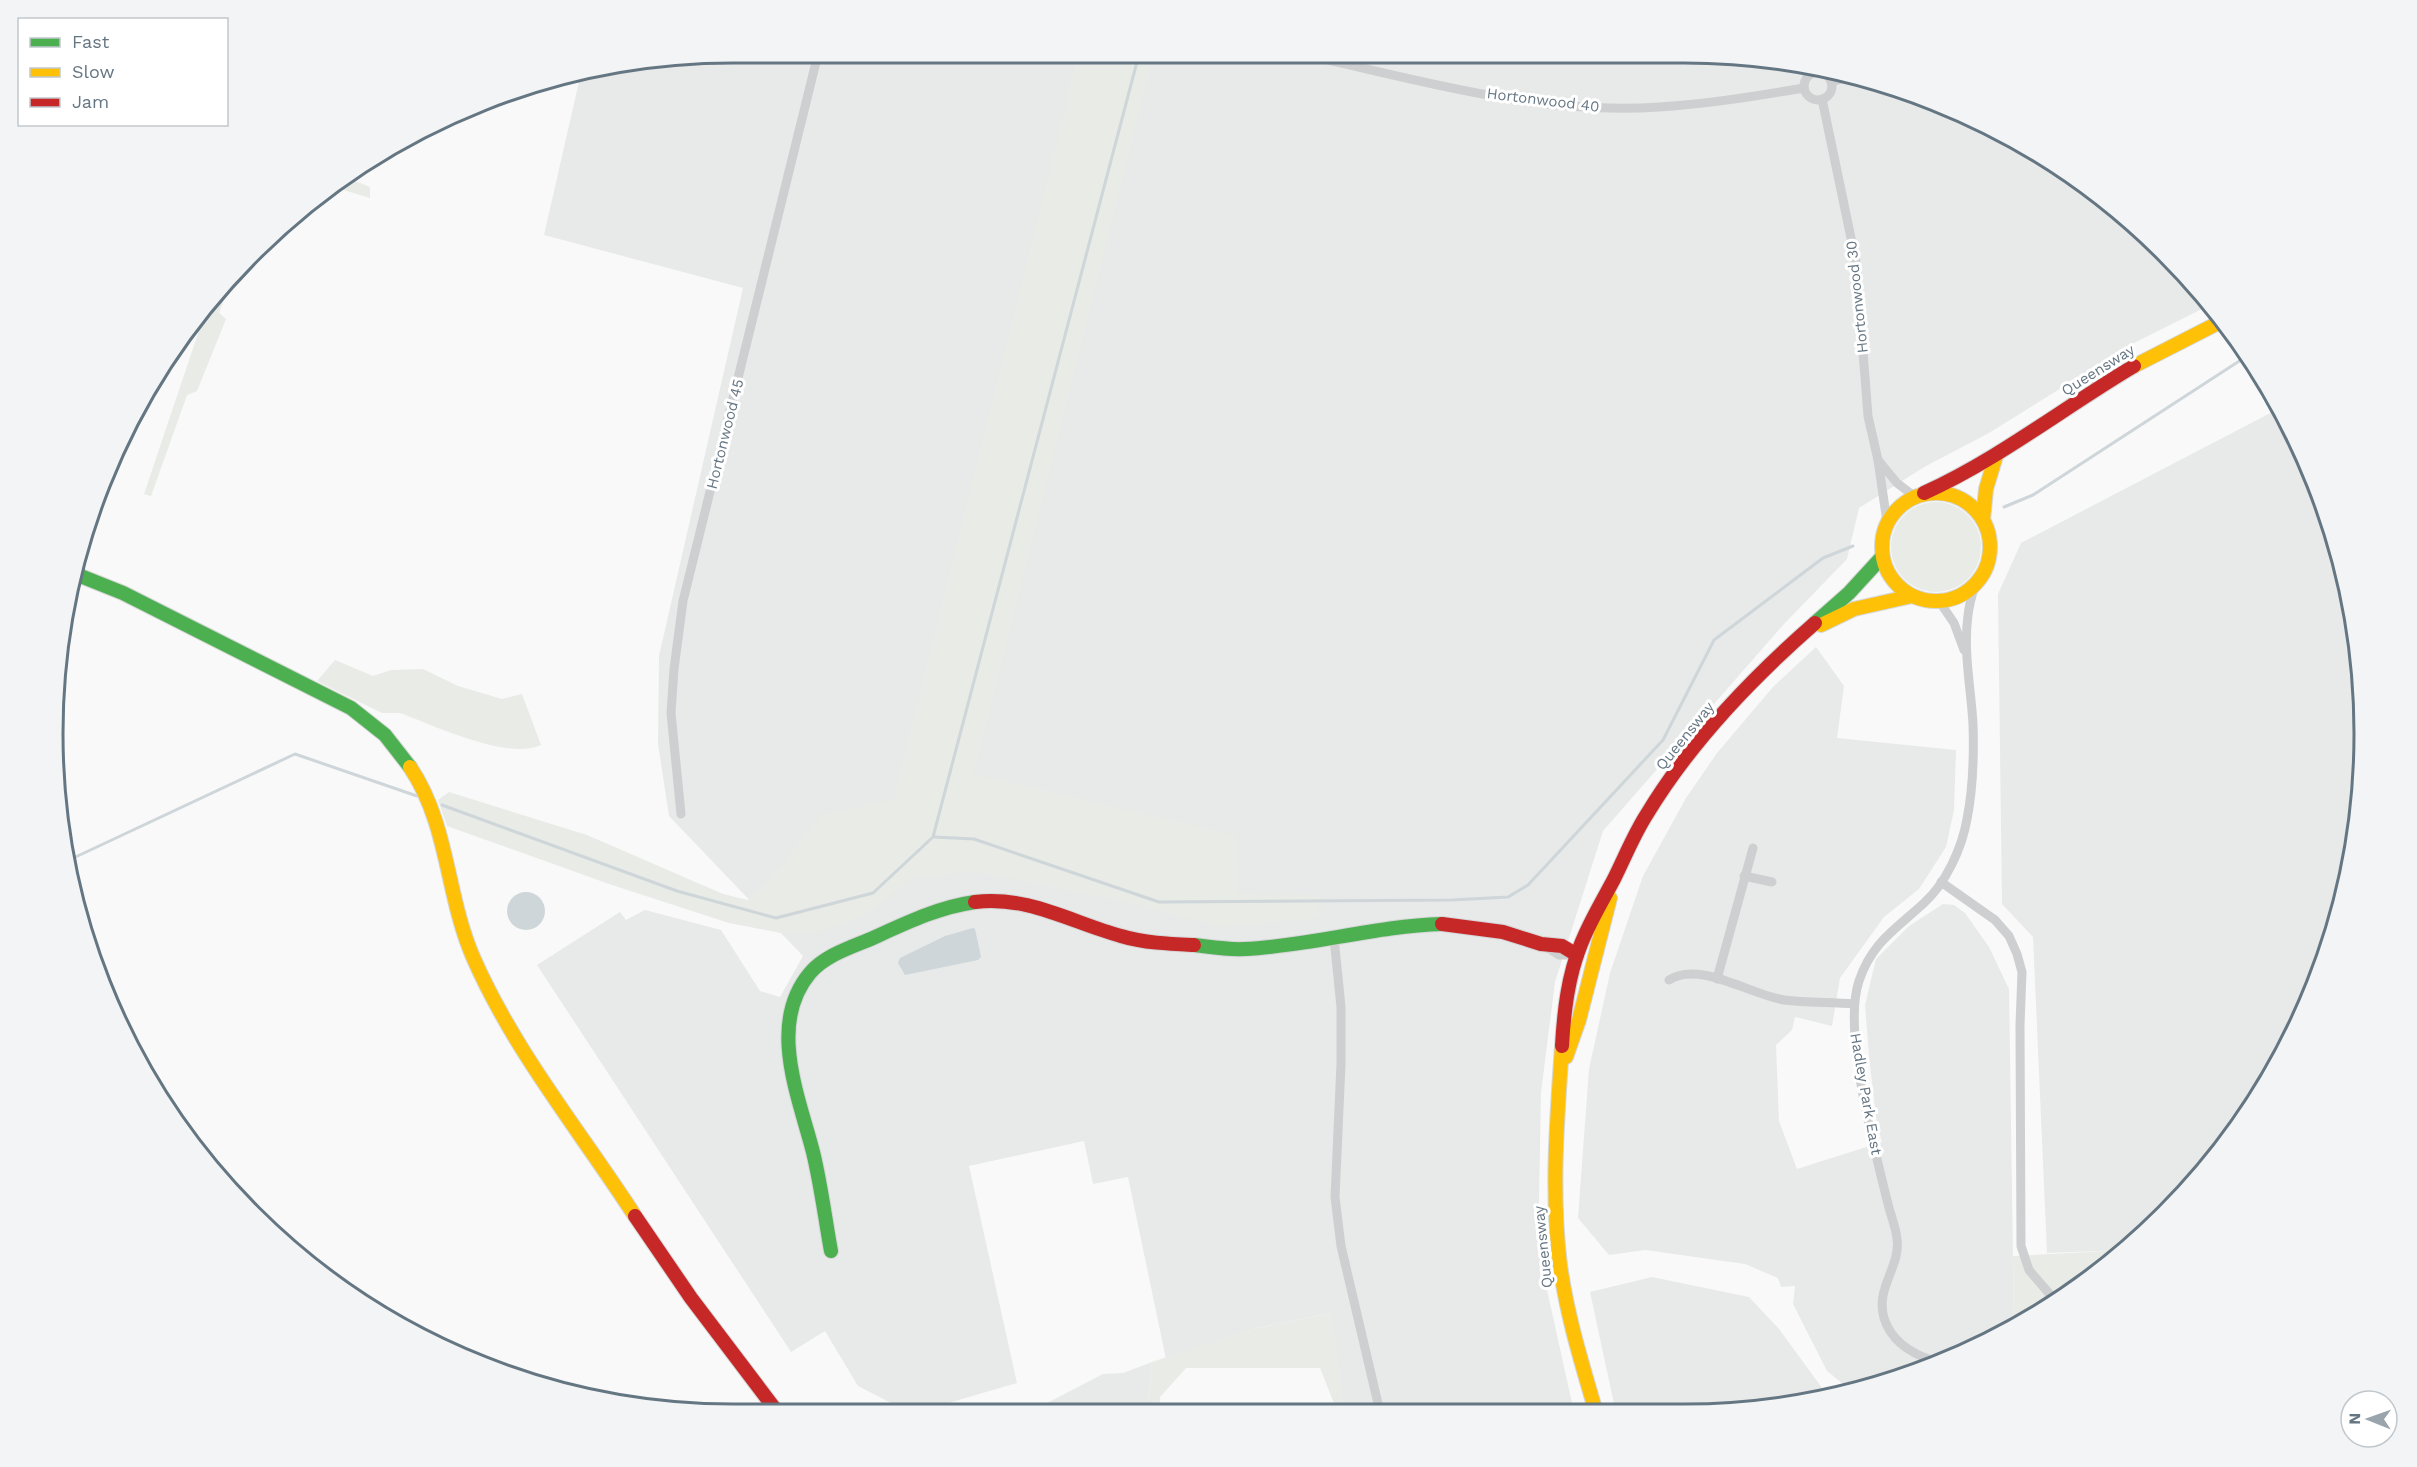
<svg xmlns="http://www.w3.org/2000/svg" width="2417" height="1467" font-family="'Work Sans',sans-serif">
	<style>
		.built { fill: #e8e9e9 }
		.green { fill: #e8ebe6 }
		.water { fill: #ced6d9 }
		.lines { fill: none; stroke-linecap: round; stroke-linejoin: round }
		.stream { stroke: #ced6d9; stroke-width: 3 }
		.fast-casing { stroke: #d5d6d7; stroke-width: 16 }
		.slow-casing { stroke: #d5d6d7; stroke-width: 16 }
		.jam-casing { stroke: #d5d6d7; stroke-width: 16 }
		.street { stroke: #cecfd0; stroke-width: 9 }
		.fast { stroke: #4caf50; stroke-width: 14 }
		.slow { stroke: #ffc107; stroke-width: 14 }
		.jam { stroke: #c62828; stroke-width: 14 }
		.labels { text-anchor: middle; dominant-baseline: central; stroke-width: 6; stroke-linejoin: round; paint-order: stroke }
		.street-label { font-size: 15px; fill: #657683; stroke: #fff }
		.rim { fill: none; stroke: #657683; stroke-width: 3 }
	</style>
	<rect width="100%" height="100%" fill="#f9f9f9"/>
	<g class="built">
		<polygon points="644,58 1772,58 1944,104 2098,193 2195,284 2210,305 2130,345 1989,433 1926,466 1859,508 1847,559 1784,624 1603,831 1555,982 1541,1093 1538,1249 1574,1412 1344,1411 1331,1313 1253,1329 1166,1359 1128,1177 1093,1184 1084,1141 969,1166 1017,1383 938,1406 903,1409 858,1386 825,1331 791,1352 537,965 620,912 626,920 645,910 721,930 760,991 780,997 803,956 669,816 658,744 659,656 743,288 544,235 581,73"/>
		<polygon points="2280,408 2328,514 2359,644 2363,778 2341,909 2294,1034 2224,1148 2126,1250 2047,1253 2033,937 2002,904 1998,594 2021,543"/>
		<polygon points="1816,647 1844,686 1837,738 1956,750 1954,810 1946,847 1919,889 1884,917 1840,978 1832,1026 1795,1017 1792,1030 1776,1045 1779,1121 1797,1169 1882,1142 1877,1125 1869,1056 1865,1005 1876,959 1909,926 1943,904 1954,905 1965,913 1989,947 2009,989 2014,1327 1853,1392 1827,1371 1793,1304 1795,1286 1781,1287 1778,1278 1745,1264 1645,1250 1609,1255 1578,1218 1589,1069 1610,973 1643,876 1686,798 1717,753 1773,687"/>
		<polygon points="1652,1277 1749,1297 1779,1329 1828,1396 1728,1413 1616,1413 1590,1292"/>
		<polygon points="1152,1362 1147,1411 1039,1410 1047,1403 1103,1374 1123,1373"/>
	</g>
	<g class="green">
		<polygon points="1077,58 1152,58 974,774 1236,835 1239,894 1319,895 1320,918 1221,927 1129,903 974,871 911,879 876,907 851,922 816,932 781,933 729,923 612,885 447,826 438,800 449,792 587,835 723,894 748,900 767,883 821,815 894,799"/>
		<polygon points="345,177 370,187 370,198 330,186"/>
		<polygon points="233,275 219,313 226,319 197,391 187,395 151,496 144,494 207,307"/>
		<circle cx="1936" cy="547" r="45"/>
		<path d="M335,660l38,16 18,-6 32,-1 35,17 44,13 20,-5 19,51c-33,16 -108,-20 -141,-32h-18l-65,-32z"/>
		<polygon points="2126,1250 2024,1323 2014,1327 2013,1256"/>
		<polygon points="1332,1313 1344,1411 1337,1411 1320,1368 1186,1368 1160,1397 1160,1411 1147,1411 1152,1362 1253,1329"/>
	</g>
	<g class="water">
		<circle cx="526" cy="911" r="19"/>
		<polygon points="973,928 975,929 981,957 978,960 905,975 898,963 900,958 945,936"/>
	</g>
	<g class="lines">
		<g class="stream">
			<polyline points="2004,507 2033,495 2247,356"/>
			<polyline points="442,805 677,891 776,918 873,893 933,837 1138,58"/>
			<polyline points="934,837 974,839 1159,902 1452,900 1508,897 1528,885 1663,740 1714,640 1823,558 1853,546"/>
			<polyline points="67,861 295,754 417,796"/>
		</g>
		<g class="fast-casing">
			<g id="fast">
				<polyline points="73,573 123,593 351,708 385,735 410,767"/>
				<polyline points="1815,623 1849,593 1882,557"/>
				<path d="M1194,945c17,2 34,5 51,4 66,-3 130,-23 197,-25"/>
				<path d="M831,1251c-6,-33 -10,-66 -18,-99 -14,-55 -46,-128 -3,-179 15,-18 42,-26 63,-35 33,-15 66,-31 102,-36"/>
			</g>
		</g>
		<g class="slow-casing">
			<g id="slow">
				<polyline points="2134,366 2222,321"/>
				<circle cx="1936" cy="547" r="54"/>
				<polyline points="1983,520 1986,489 1996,456"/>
				<polyline points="1821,625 1854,609 1912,596"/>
				<path d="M410,767c39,58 36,128 63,190 41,94 107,174 162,259"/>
				<path d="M1562,1046c-5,73 -11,146 -2,219 7,51 22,99 36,147"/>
				<polyline points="1566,1057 1579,1020 1610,898"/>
			</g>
		</g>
		<g class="jam-casing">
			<g id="jam">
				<path d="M1924,493c75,-34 139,-85 210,-127"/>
				<path d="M975,902c52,-7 98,21 146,34 23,7 50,8 73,9"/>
				<polyline points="1442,924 1503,932 1541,944 1562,946 1577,955"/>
				<path d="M1562,1046c2,-35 6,-70 19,-102 9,-23 22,-44 33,-65 11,-22 20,-45 33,-65 44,-73 104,-135 168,-191"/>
				<polyline points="635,1216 691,1298 775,1409"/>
			</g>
		</g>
		<g class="street">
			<path d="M1320,58c110,26 226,57 339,49 49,-3 97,-11 145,-19"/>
			<circle cx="1818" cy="86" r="14"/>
			<polyline points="1831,82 1845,78"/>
			<polyline points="1822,99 1856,262 1868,416 1878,460 1887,522"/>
			<polyline points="1878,460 1897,483 1914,496"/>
			<polyline points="1939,601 1954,623 1964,650"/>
			<polyline points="681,814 671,713 674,669 683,601 817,58"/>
			<polyline points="1744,876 1772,882"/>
			<polyline points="1941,882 1995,920 2009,936 2017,954 2022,972 2020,1025 2021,1246 2029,1270 2053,1298 2058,1299"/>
			<polyline points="1334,938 1341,1007 1341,1064 1335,1197 1341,1246 1380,1412"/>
			<polyline points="1543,945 1559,955 1574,955"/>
			<polyline points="1717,979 1753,848"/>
			<path d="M1669,980c30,-20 82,15 115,20 23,3 47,2 70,4"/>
			<path d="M1934,1361c-22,-7 -43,-20 -50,-43 -9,-30 17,-52 13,-79 -1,-11 -6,-23 -9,-35 -13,-53 -46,-173 -29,-223 13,-39 37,-52 65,-78 22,-20 38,-55 43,-84 6,-30 7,-64 6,-95 -2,-36 -10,-72 -5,-109 1,-10 4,-20 7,-30"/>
		</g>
		<use href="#fast" class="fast"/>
		<use href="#slow" class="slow"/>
		<use href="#jam" class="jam"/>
	</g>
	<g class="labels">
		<g class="street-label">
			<text transform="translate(1543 100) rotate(7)">Hortonwood 40</text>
			<text transform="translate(1857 297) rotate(-96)">Hortonwood 30</text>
			<text transform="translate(2098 370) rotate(-32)">Queensway</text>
			<text transform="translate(725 434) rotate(-76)">Hortonwood 45</text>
			<text transform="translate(1685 736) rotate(-51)">Queensway</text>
			<text transform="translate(1866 1094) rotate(80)">Hadley Park East</text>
			<text transform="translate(1543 1247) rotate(-96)">Queensway</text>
		</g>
	</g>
	<path d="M0 0H2417V1467H0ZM733 63H1684A670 670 0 0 1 2354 733V734A670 670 0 0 1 1684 1404H733A670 670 0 0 1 63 734V733A670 670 0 0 1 733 63Z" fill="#f3f4f5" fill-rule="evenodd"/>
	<path class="rim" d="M733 63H1684A670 670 0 0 1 2354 733V734A670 670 0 0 1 1684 1404H733A670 670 0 0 1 63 734V733A670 670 0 0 1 733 63Z"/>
	<rect x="18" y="18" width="210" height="108" fill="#ffffff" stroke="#c1c8cd" stroke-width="1.5"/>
	<rect x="30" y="38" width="30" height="9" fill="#4caf50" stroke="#c1c8cd" stroke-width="1.5"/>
	<text x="72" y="48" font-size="18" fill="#657683">Fast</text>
	<rect x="30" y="68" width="30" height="9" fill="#ffc107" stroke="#c1c8cd" stroke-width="1.5"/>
	<text x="72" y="78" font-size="18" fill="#657683">Slow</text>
	<rect x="30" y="98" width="30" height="9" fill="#c62828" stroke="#c1c8cd" stroke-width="1.5"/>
	<text x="72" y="108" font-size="18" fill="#657683">Jam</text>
	<g transform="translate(2369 1419) rotate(271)"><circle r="28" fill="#ffffff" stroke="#c1c8cd" stroke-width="1.5"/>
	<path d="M0-4.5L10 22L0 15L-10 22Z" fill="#99a4ac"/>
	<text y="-9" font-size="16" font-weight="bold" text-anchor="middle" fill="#657683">N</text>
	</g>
</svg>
